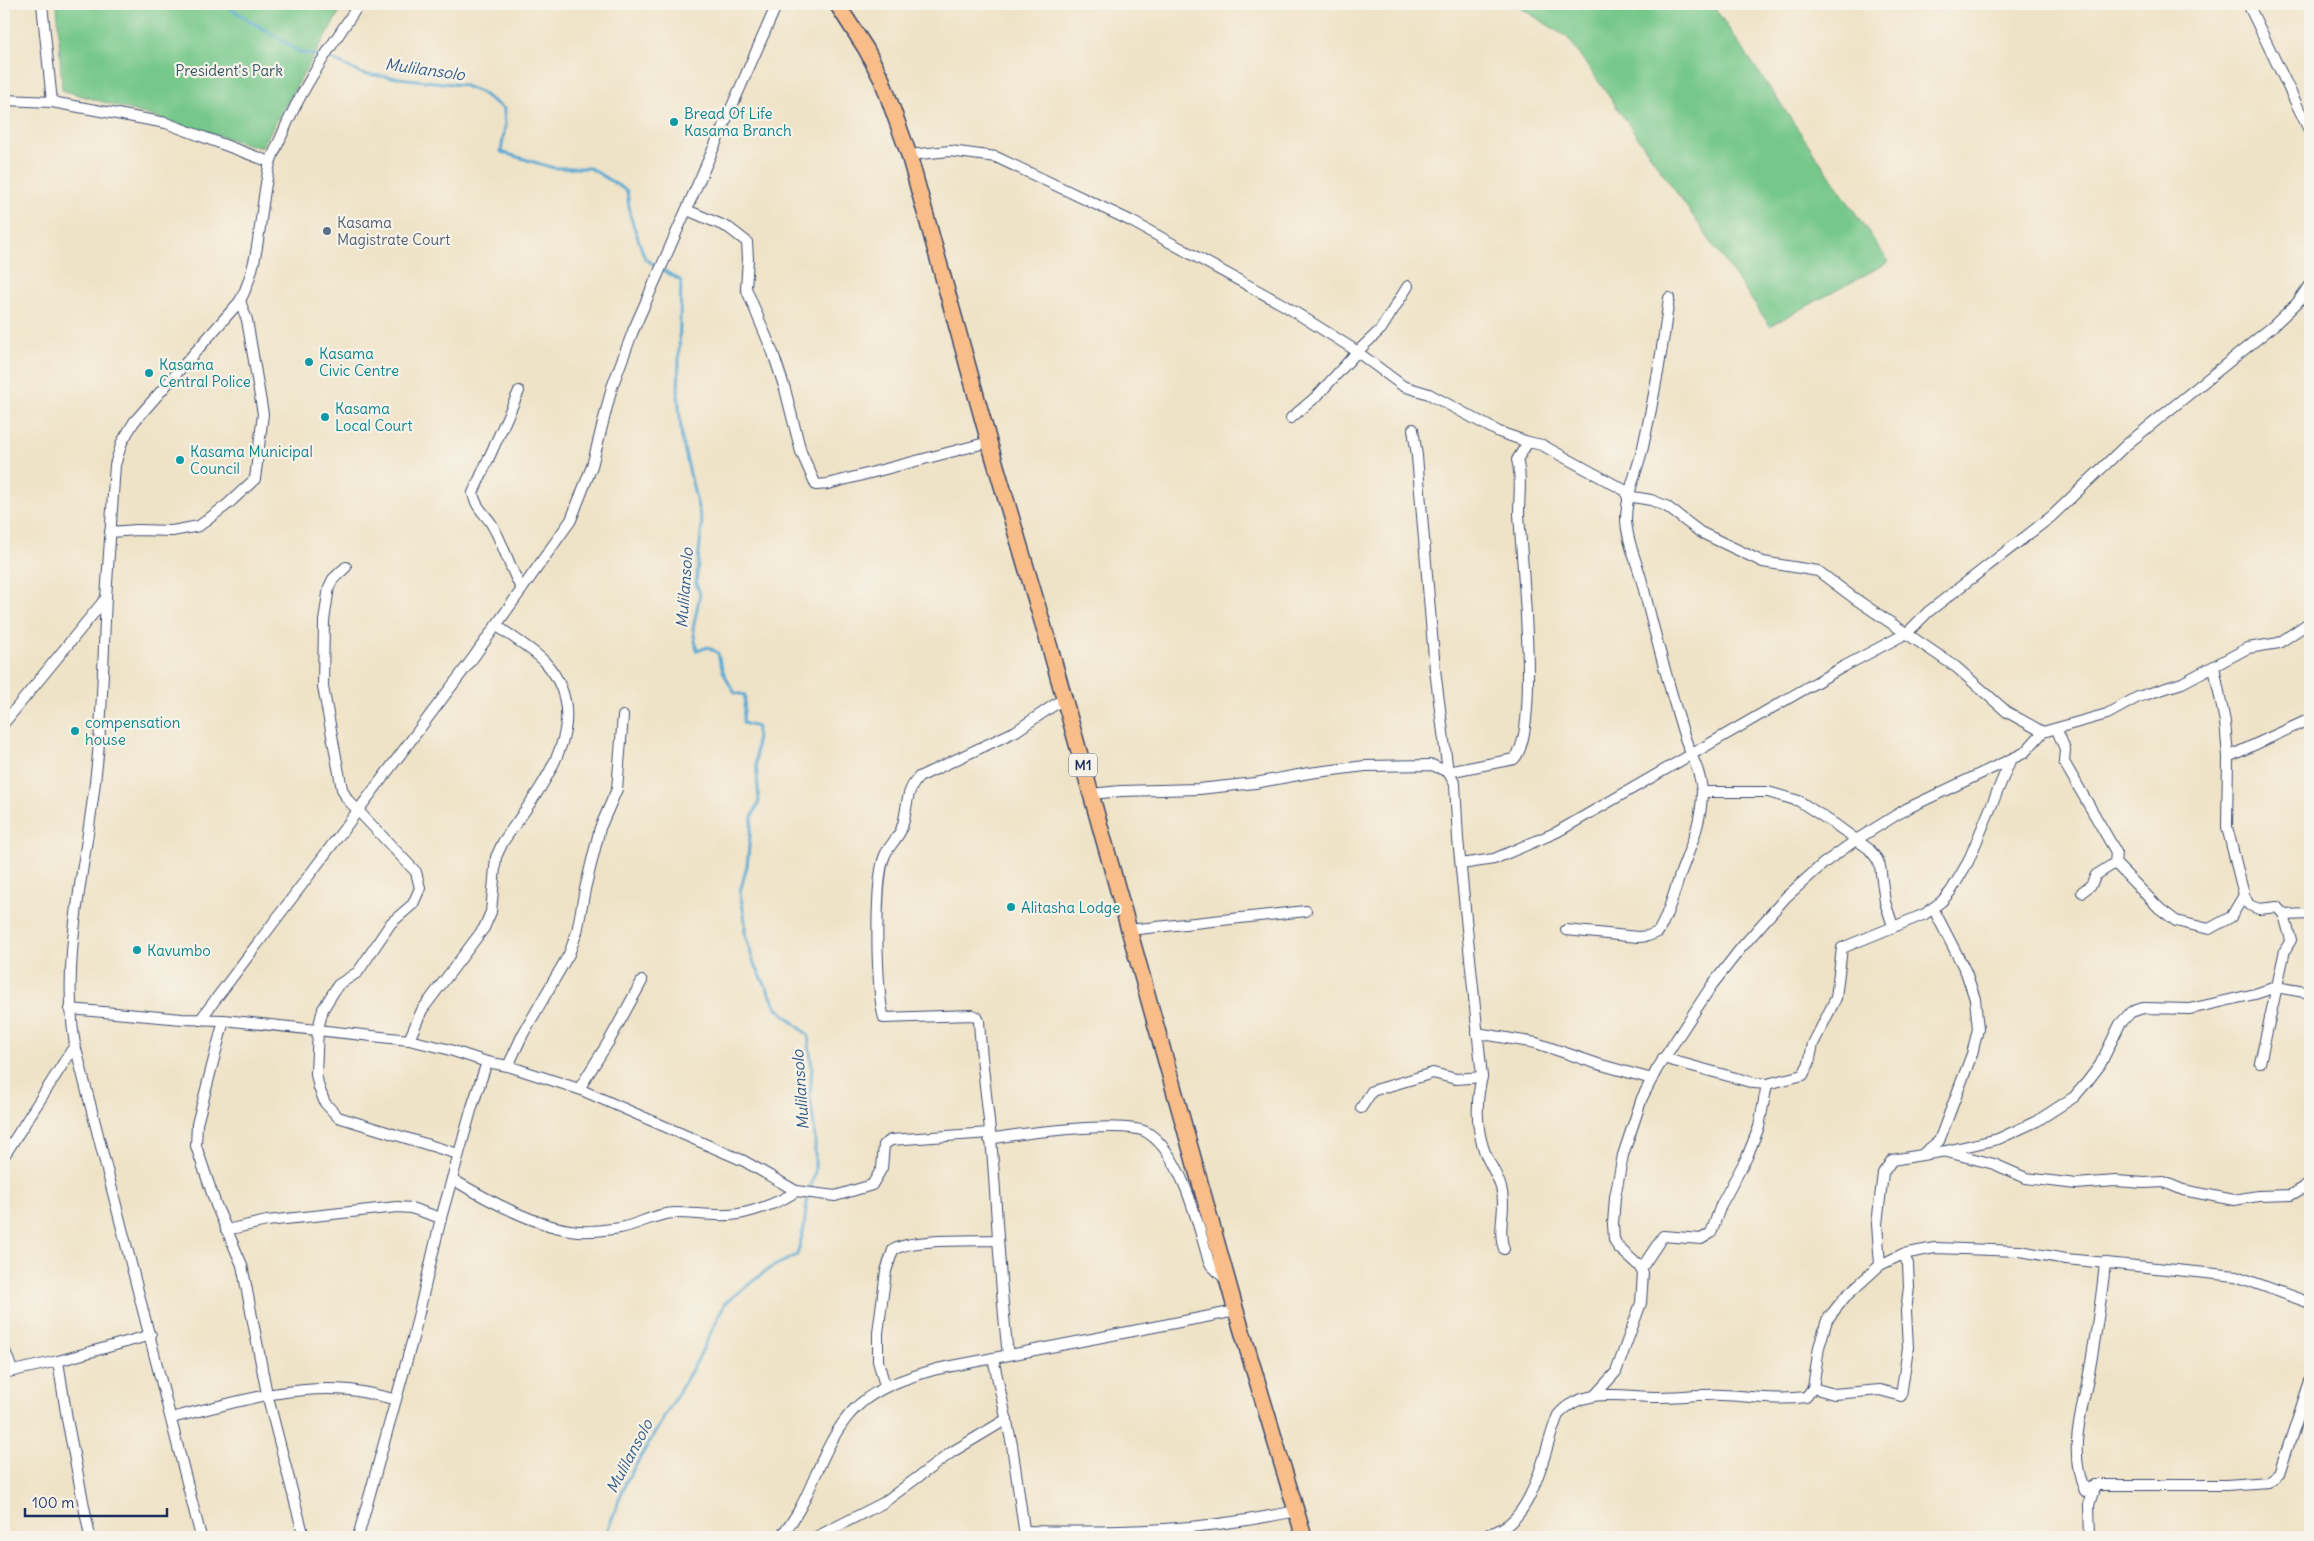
<svg xmlns="http://www.w3.org/2000/svg" width="2314" height="1541" font-family="Delius,sans-serif">
	<style>
		.green { fill: #75c78a; stroke: #487b74 }
		.lines { fill: none; stroke-linecap: round; stroke-linejoin: round }
		.stream { stroke: #58a8d2; stroke-width: 3 }
		.street-casing { stroke: #3b4a6e; stroke-width: 12 }
		.primary-casing { stroke: #3b4a6e; stroke-width: 18 }
		.street { stroke: #fff; stroke-width: 10 }
		.primary { stroke: #f8bd89; stroke-width: 15 }
		.culture-dot { fill: #0f9aa8; stroke: #f7f3e8; stroke-width: 2 }
		.service-dot { fill: #5c6f8a; stroke: #f7f3e8; stroke-width: 2 }
		.labels { text-anchor: middle; dominant-baseline: central; stroke-width: 4.5; stroke-linejoin: round; paint-order: stroke }
		.shield { fill: #f7f3e8; stroke: #5d6a87; stroke-width: 1 }
		.shield-label { font-size: 14px; font-weight: bold; fill: #1b2f5e }
		.park-label { font-size: 15px; fill: #325569; stroke: #f7f3e8 }
		.culture-label { font-size: 15px; fill: #0d838f; stroke: #f7f3e8; text-anchor: start }
		.service-label { font-size: 15px; fill: #4e5e75; stroke: #f7f3e8; text-anchor: start }
		.water-label { font-size: 16px; font-style: italic; fill: #305987; stroke: #f7f3e8 }
	</style>
	<rect width="100%" height="100%" fill="#f7f3e8"/>
	<filter id="ink" filterUnits="userSpaceOnUse"><feTurbulence type="fractalNoise" baseFrequency=".02" numOctaves="2"/><feDisplacementMap in="SourceGraphic" scale="10" xChannelSelector="R" yChannelSelector="G"/><feConvolveMatrix kernelMatrix="1 2 1 2 8 2 1 2 1" color-interpolation-filters="sRGB"/></filter>
	<filter id="wash" filterUnits="userSpaceOnUse"><feTurbulence type="fractalNoise" baseFrequency=".0096" numOctaves="4" result="noise"/><feDisplacementMap in="SourceGraphic" scale="20" xChannelSelector="R" yChannelSelector="G"/><feGaussianBlur stdDeviation="1.12" result="paint"/><feColorMatrix in="noise" values="0 0 0 0 0 0 0 0 0 0 0 0 0 0 0 0 0 1.4 0 .05"/><feComposite in="paint" operator="in"/></filter>
	<g filter="url(#wash)">
		<rect width="100%" height="100%" fill="#efe3c7"/>
		<g class="green">
			<polygon points="57,4 344,4 261,148 62,90"/>
			<polygon points="1515,4 1712,4 1889,262 1770,326 1568,38"/>
		</g>
		<g class="lines">
			<g class="stream">
				<polyline points="223,4 302,53 321,56"/>
				<path d="M327,57l36,17 99,11 18,7 24,17 1,18 -4,25 53,16h36l37,23 3,24 15,44 36,22 -3,114 4,45 20,84 -6,59 4,11 -7,35 4,22 11,-4 10,6c2,15 9,28 17,40l10,2 -2,28 14,4 -1,33 3,42 -7,15 -5,49 -7,26 5,28v15l9,28 23,45 31,27 4,32 -2,29 5,39v37l-8,27 -3,29 -7,27 -27,13 -45,35 -28,58 -71,121 -21,55"/>
			</g>
		</g>
	</g>
	<g filter="url(#ink)">
		<g class="lines">
			<g class="street-casing">
				<g id="street">
					<polyline points="42,4 52,102"/>
					<polyline points="2248,4 2310,132"/>
					<polyline points="4,100 52,102 166,123 270,162"/>
					<polyline points="909,155 950,151 996,157 1131,221 1282,304 1352,348 1403,386 1429,394 1499,432 1528,442"/>
					<polyline points="687,210 729,228 747,242 748,259 746,288 773,353 785,389 801,452 816,485 828,484 989,442"/>
					<path d="M519,391l-46,102c2,13 11,20 18,30 13,21 18,45 31,66"/>
					<polyline points="1291,418 1317,396 1357,352 1381,329 1408,286"/>
					<path d="M1413,429l4,27 18,214 13,102 7,12 3,55 24,238c-6,23 -6,50 2,73 5,15 15,25 18,42 4,19 -5,38 2,57"/>
					<polyline points="110,532 137,530 172,531 199,526 228,504 255,479 263,414 247,320 240,301"/>
					<polyline points="346,567 333,579 329,587 324,621 323,687 342,789 347,799 416,872 420,888 413,904 391,923 358,972 338,985 323,1009 318,1029 316,1074 319,1088 325,1103 338,1117 458,1154"/>
					<path d="M106,598c-3,58 -3,118 -10,175 -9,90 -36,183 -21,272l126,492"/>
					<polyline points="2214,667 2225,722 2228,757 2227,827 2244,895 2249,905 2259,909 2277,907 2284,915 2310,914"/>
					<path d="M4,723l102,-125 9,-133 7,-23 12,-20 106,-121c22,-42 19,-92 30,-138 3,-9 8,-19 12,-28 19,-47 49,-88 77,-131"/>
					<polyline points="2057,730 2065,749 2064,762 2116,852 2115,863 2096,875 2091,885 2082,892"/>
					<polyline points="2228,757 2310,719"/>
					<polyline points="1702,792 1768,792 1799,801 1836,825 1869,849 1877,859 1880,866 1885,902 1893,926"/>
					<path d="M1091,794l30,-3 78,-2 56,-6 54,-10 56,-7 67,-1 16,7 66,-13c27,-27 7,-201 5,-246 0,-17 3,-37 -2,-53l11,-18 14,3 84,46 1,5 24,4 15,6 34,26 63,30 55,9 36,27 102,69 51,45 36,20"/>
					<polyline points="2115,863 2159,908 2176,921 2209,929 2231,917 2244,895"/>
					<polyline points="1461,864 1494,859 1557,832 1841,668 1907,633 1928,612 2052,516 2126,445 2272,327 2297,303 2310,284"/>
					<polyline points="1129,930 1306,911"/>
					<path d="M1566,930l72,7 10,-1 10,-4c11,-18 16,-40 23,-60 10,-26 21,-51 21,-80 -1,-22 -13,-39 -19,-60 -15,-49 -28,-97 -40,-146 -5,-22 -16,-43 -17,-66 0,-26 11,-48 17,-73 11,-49 20,-99 26,-149"/>
					<polyline points="70,1009 182,1019 224,1020 409,1040 447,1049 487,1062 508,1066 579,1089 744,1161 796,1191 835,1196 872,1185 882,1168 884,1145 891,1140 989,1133"/>
					<polyline points="200,1020 473,658 571,520 592,466 612,387 633,331 777,4"/>
					<polyline points="224,1020 197,1124 196,1146 216,1205 242,1265 267,1394 304,1537"/>
					<polyline points="1477,1033 1536,1043 1598,1064 1652,1079"/>
					<path d="M409,1040l13,-30 62,-82 7,-16 5,-55 7,-15c35,-52 96,-119 42,-180 -12,-13 -35,-26 -49,-37"/>
					<polyline points="1663,1058 1754,1083 1767,1084 1803,1075 1809,1063 1813,1044 1836,998 1842,948 1925,914 1942,901 1951,891 1968,862 2010,761"/>
					<polyline points="2260,1063 2285,950 2291,940 2284,915"/>
					<polyline points="508,1066 523,1034 569,954 577,932 585,889 600,828 617,789 623,716"/>
					<polyline points="579,1089 609,1041 642,981"/>
					<polyline points="1361,1108 1372,1091 1433,1073 1456,1079 1482,1077"/>
					<path d="M989,1139c29,-5 138,-20 159,-6 33,21 50,90 60,126l3,6 16,16"/>
					<polyline points="1947,1152 1994,1164 2026,1178 2076,1184 2116,1181 2144,1183 2164,1182 2183,1190 2234,1200 2258,1196 2291,1195 2310,1184"/>
					<polyline points="1924,1153 1939,1141 1972,1054 1978,1029 1975,999 1966,972 1933,908"/>
					<polyline points="4,1156 75,1045"/>
					<path d="M452,1179c32,19 81,46 118,51 17,3 33,0 50,-2 18,-3 36,-15 55,-15 18,0 35,3 53,2 18,0 54,-13 68,-24"/>
					<polyline points="226,1230 267,1221 397,1207 411,1208 441,1218"/>
					<polyline points="1880,1265 1877,1224 1883,1173 1892,1160 1946,1151 1998,1139 2037,1121 2074,1097 2087,1082 2100,1065 2120,1024 2131,1012 2143,1008 2190,1009 2255,994 2276,987 2310,993"/>
					<polyline points="1641,1269 1663,1236 1701,1239 1711,1233 1721,1205 1747,1157 1759,1127 1767,1084"/>
					<polyline points="4,1348 12,1370"/>
					<path d="M1008,1355c-7,-60 -10,-119 -14,-179 -3,-52 -12,-103 -15,-155l-2,-4 -5,-2 -88,3c-8,-25 -10,-139 1,-163 4,-9 12,-16 16,-25 8,-20 2,-36 18,-53l97,-46 47,-32"/>
					<polyline points="993,1358 1012,1445 1025,1536"/>
					<polyline points="58,1361 67,1419 90,1537"/>
					<polyline points="4,1373 58,1361 151,1335"/>
					<path d="M885,1386l-7,-25v-28l8,-62 7,-21c18,-12 81,-9 105,-10"/>
					<polyline points="1813,1388 1834,1394 1880,1390 1901,1396 1908,1348 1906,1311 1909,1287 1908,1264 1903,1254"/>
					<polyline points="1595,1395 1616,1372 1641,1303 1643,1273 1639,1266 1618,1247 1614,1239 1613,1224 1615,1197 1623,1155 1642,1098 1657,1069 1712,985 1741,948 1786,897 1824,863 1856,840 1906,809 2024,753 2043,732 2107,714 2138,697 2182,683 2248,648 2279,643 2310,622"/>
					<path d="M171,1418c58,-14 118,-34 179,-28 15,2 30,6 45,9"/>
					<polyline points="2095,1485 2226,1485 2268,1482 2279,1474 2310,1381"/>
					<path d="M1025,1531c95,2 177,0 271,-20"/>
					<polyline points="784,1533 795,1537"/>
					<polyline points="358,1537 413,1338 441,1218 472,1107 487,1062"/>
					<path d="M780,1537c16,-17 27,-42 36,-63 29,-69 50,-85 121,-105l299,-58"/>
					<polyline points="816,1537 883,1503 952,1452 1007,1419"/>
					<path d="M1473,1537c9,-2 19,-3 26,-7 37,-17 45,-82 59,-115 25,-29 65,-18 98,-18 22,0 44,-3 66,-2 28,1 55,6 84,2l7,-9 6,-41 8,-27 18,-23 35,-32 23,-11 32,-6 85,3 46,8 170,17 74,27"/>
					<path d="M2090,1537l-1,-32 6,-20 -10,6c-18,-40 -2,-82 5,-123 6,-36 12,-70 15,-106"/>
				</g>
			</g>
			<g class="primary-casing">
				<polyline id="primary" points="837,4 866,49 882,80 909,155 989,442 1050,648 1236,1311 1304,1537"/>
			</g>
			<use href="#street" class="street"/>
			<use href="#primary" class="primary"/>
		</g>
	</g>
	<g class="culture-dot">
		<circle cx="674" cy="122" r="5"/>
		<circle cx="309" cy="362" r="5"/>
		<circle cx="149" cy="373" r="5"/>
		<circle cx="325" cy="417" r="5"/>
		<circle cx="180" cy="460" r="5"/>
		<circle cx="75" cy="731" r="5"/>
		<circle cx="1011" cy="907" r="5"/>
		<circle cx="137" cy="950" r="5"/>
	</g>
	<circle class="service-dot" cx="327" cy="231" r="5"/>
	<g class="labels">
		<rect class="shield" x="1069" y="753.5" width="28" height="23" rx="4"/>
		<g class="shield-label">
			<text x="1083" y="765">M1</text>
		</g>
		<g class="park-label">
			<text x="229" y="70">President's Park</text>
		</g>
		<g class="culture-label">
			<text x="684" y="113">Bread Of Life<tspan x="684" dy="17">Kasama Branch</tspan></text>
			<text x="319" y="353">Kasama<tspan x="319" dy="17">Civic Centre</tspan></text>
			<text x="159" y="364">Kasama<tspan x="159" dy="17">Central Police</tspan></text>
			<text x="335" y="408">Kasama<tspan x="335" dy="17">Local Court</tspan></text>
			<text x="190" y="451">Kasama Municipal<tspan x="190" dy="17">Council</tspan></text>
			<text x="85" y="722">compensation<tspan x="85" dy="17">house</tspan></text>
			<text x="1021" y="907">Alitasha Lodge</text>
			<text x="147" y="950">Kavumbo</text>
		</g>
		<g class="service-label">
			<text x="337" y="222">Kasama<tspan x="337" dy="17">Magistrate Court</tspan></text>
		</g>
		<g class="water-label">
			<text transform="translate(425 69) rotate(8)">Mulilansolo</text>
			<text transform="translate(684 588) rotate(-86)">Mulilansolo</text>
			<text transform="translate(800 1090) rotate(-94)">Mulilansolo</text>
			<text transform="translate(629 1456) rotate(-62)">Mulilansolo</text>
		</g>
	</g>
	<rect width="2314" height="1541" fill="none" stroke="#f7f3e8" stroke-width="20"/>
	<path d="M25 1508v8h142v-8" fill="none" stroke="#1b2f5e" stroke-width="2.5"/>
	<text x="32" y="1508" font-size="15" fill="#1b2f5e" stroke="#f7f3e8" stroke-width="4" paint-order="stroke">100 m</text>
</svg>
